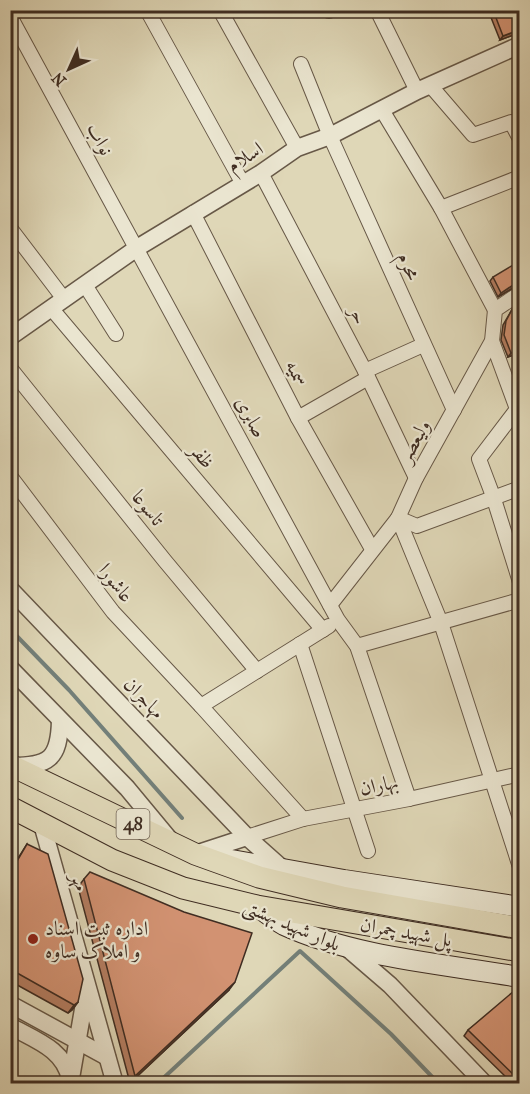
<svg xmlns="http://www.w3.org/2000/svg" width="530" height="1094" font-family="'IM FELL French Canon',Amiri,serif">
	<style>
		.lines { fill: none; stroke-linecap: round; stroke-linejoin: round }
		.stream { stroke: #73807a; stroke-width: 4 }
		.minor-casing { stroke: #675847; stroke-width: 16 }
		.tertiary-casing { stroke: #675847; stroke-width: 19 }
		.secondary-casing { stroke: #3f2d22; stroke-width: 22 }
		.primary-casing { stroke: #3f2d22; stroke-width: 23 }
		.minor { stroke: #eae5d0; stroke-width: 14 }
		.tertiary { stroke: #eae5d0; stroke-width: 16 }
		.secondary { stroke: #eae5d0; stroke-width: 20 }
		.primary { stroke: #dfd7b7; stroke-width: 21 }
		.wall { fill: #b57e62; stroke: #3f2d22; stroke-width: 1.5 }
		.shaded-wall { fill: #936650; stroke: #3f2d22; stroke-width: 1.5 }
		.building { fill: #d29272; stroke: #3f2d22; stroke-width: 1.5 }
		.poi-dot { fill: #8f2418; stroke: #eae5d0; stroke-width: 2 }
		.labels { text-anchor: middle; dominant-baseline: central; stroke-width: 4.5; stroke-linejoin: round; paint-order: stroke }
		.shield { fill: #eae5d0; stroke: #726456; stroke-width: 1.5 }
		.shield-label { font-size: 18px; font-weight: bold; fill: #3f2d22 }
		.street-label { font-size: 20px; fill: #3f2d22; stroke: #eae5d0 }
		.poi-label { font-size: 20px; fill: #3f2d22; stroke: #eae5d0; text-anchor: start }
	</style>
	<rect width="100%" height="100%" fill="#dfd7b7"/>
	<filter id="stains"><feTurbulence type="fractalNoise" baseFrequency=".00333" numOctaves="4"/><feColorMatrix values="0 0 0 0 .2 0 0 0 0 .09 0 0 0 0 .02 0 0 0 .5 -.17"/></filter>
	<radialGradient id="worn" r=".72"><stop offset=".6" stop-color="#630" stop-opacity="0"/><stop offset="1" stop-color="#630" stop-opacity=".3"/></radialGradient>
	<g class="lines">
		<g class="stream">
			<polyline points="10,629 69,690 182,818"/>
			<polyline points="157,1084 300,951 391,1034 439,1084"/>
		</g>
		<g class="minor-casing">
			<g id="minor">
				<polyline points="147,10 243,184"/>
				<polyline points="220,10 297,148"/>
				<polyline points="328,10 329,11"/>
				<polyline points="377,10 417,91"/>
				<polyline points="10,16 338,620 357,646 409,799"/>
				<polyline points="301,64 330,136 454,410"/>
				<polyline points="430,85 473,135 511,122 520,139"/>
				<polyline points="382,110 441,208 495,310"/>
				<polyline points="261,173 365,371 416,478"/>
				<polyline points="441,208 520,177"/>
				<polyline points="193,213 298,418 372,549"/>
				<polyline points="10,228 64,299"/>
				<polyline points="85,285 116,334"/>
				<polyline points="51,308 323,630"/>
				<polyline points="492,341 517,409 479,459 493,496 520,582"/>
				<polyline points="10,368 165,561 257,671"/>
				<polyline points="365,371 423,345"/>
				<polyline points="298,418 368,378"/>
				<polyline points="10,476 113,612 201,706"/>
				<polyline points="398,518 441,623 520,867"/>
				<polyline points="398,518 417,526 520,488"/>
				<polyline points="330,605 398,518 416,478 492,341 495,310 520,293"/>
				<polyline points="300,644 368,851"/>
				<polyline points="357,646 520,600"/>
				<polyline points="303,819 201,706 329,626"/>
				<polyline points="247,837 303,819 409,799 520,774"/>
			</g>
		</g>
		<g class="tertiary-casing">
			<g id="tertiary">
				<polyline points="10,337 137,248 261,173 297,148 330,136 417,91 520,45"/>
				<polyline points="10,589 247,837 283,869"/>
				<polyline points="10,668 127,788 171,841"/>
				<path d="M12,766c37,0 47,-7 48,-45"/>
				<polyline points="42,824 115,1084"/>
				<polyline points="195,854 247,837"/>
				<polyline points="347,948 390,985 485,1084"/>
				<polyline points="10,1004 107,1057"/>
				<path d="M10,1026c25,14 54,23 60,53"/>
				<polyline points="70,1084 86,992"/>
			</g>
		</g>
		<g class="secondary-casing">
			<g id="secondary">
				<polyline points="226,859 344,880 520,907"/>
				<path d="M257,906c9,7 18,14 27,19 69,32 160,39 236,52"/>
			</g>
		</g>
		<g class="primary-casing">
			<g id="primary">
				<polyline points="10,765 195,854 259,877 342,897 520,928"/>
				<polyline points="10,807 112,860 183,888 257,906 520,951"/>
			</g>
		</g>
		<use href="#minor" class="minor"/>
		<use href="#tertiary" class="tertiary"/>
		<use href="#secondary" class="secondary"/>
		<use href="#primary" class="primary"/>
	</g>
	<g class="wall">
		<polygon points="488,10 519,10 519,33 500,40"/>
		<polygon points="493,277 519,284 498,297 490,281"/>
		<polygon points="514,306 519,353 508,357 501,340 503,325"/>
		<polygon points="27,844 78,1002 72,1010 68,1013 10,981 10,871"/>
		<polygon points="84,879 229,990 130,1083 78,887"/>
		<polygon points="519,992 519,1083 512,1083 464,1036 468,1030"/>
	</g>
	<g class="shaded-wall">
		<polygon points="519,30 519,33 500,40 503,36"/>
		<polygon points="519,281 519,284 498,297 501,293"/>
		<polygon points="519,349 519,353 508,357 511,353"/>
		<polygon points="235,982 229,990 130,1083 135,1076"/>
		<polygon points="78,1002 72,1010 68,1013 74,1005"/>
	</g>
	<g class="building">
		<polygon points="493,10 519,10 519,30 503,36"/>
		<polygon points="513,265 519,276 519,281 501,293 493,277"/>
		<polygon points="519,302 519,349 511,353 504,335 506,321 514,306"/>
		<polygon points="27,844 48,854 83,979 78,1002 74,1005 10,969 10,873"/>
		<polygon points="90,872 184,912 252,933 235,982 135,1076 84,879"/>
		<polygon points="514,991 519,992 519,1080 468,1030"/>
	</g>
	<circle class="poi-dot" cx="33" cy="939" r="6"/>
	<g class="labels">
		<rect class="shield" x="116.5" y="809" width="33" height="30" rx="4.5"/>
		<g class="shield-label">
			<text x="133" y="824">48</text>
		</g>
		<g class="street-label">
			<text transform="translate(100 139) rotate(61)">نواب</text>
			<text transform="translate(245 157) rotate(-32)">اسلام</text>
			<text transform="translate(409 266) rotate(66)">محرم</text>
			<text transform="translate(358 315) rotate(62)">حر</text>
			<text transform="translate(297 373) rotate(63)">سمیه</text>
			<text transform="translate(251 417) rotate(62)">صابری</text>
			<text transform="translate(414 441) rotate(-61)">ولیعصر</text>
			<text transform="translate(202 456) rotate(50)">ظفر</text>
			<text transform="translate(148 508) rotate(51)">تاسوعا</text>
			<text transform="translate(116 583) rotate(52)">عاشورا</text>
			<text transform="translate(144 698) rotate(46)">مهاجران</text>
			<text transform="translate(379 785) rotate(-11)">بهاران</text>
			<text transform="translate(80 882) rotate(74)">مهر</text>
			<text transform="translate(292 925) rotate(23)">بلوار شهید بهشتی</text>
			<text transform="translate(406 932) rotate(10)">پل شهید چمران</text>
		</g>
		<g class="poi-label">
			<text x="45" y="928">اداره ثبت اسناد<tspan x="45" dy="23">و املاک ساوه</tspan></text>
		</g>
	</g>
	<rect width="530" height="1094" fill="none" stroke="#dfd7b7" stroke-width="36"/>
	<rect x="12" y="12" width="506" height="1070" fill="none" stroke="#3f2d22" stroke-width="3"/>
	<rect x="18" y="18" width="494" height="1058" fill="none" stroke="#3f2d22" stroke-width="1.5"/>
	<g transform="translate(69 69) rotate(225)" stroke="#eae5d0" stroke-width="4.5" paint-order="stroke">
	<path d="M0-4.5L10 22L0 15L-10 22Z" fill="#3f2d22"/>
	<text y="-9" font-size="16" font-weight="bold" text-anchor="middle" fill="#3f2d22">N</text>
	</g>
	<rect width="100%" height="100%" filter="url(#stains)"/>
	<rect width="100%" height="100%" fill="url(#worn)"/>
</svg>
